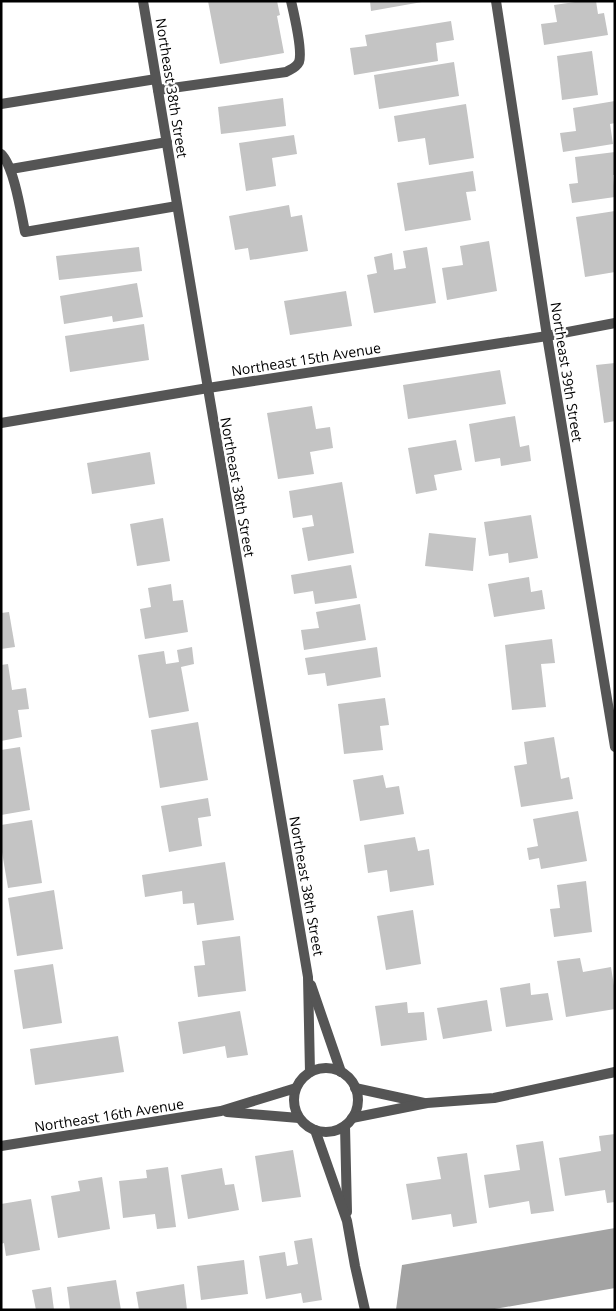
<svg xmlns="http://www.w3.org/2000/svg" width="616" height="1311" font-family="'Open Sans',sans-serif">
	<style>
		.water { fill: #a3a3a3 }
		.building { fill: #c4c4c4 }
		.lines { fill: none; stroke-linecap: round; stroke-linejoin: round }
		.service { stroke: #555; stroke-width: 10 }
		.minor { stroke: #555; stroke-width: 10 }
		.tertiary { stroke: #555; stroke-width: 10 }
		.labels { text-anchor: middle; dominant-baseline: central; stroke-width: 4.5; stroke-linejoin: round; paint-order: stroke }
		.street-label { font-size: 14px; fill: #000; stroke: #fff }
	</style>
	<rect width="100%" height="100%" fill="#fff"/>
	<polygon class="water" points="615,1228 615,1288 489,1310 396,1310 402,1265"/>
	<g class="building">
		<polygon points="208,1 277,1 280,15 277,16 284,53 220,64"/>
		<polygon points="370,1 422,1 422,2 371,11"/>
		<polygon points="582,1 596,1 598,14 604,13 608,35 544,45 541,24 557,22 554,5"/>
		<polygon points="451,21 454,40 436,43 438,61 354,75 350,48 367,46 365,35"/>
		<polygon points="592,51 598,95 562,100 557,56"/>
		<polygon points="454,62 459,96 379,109 374,75"/>
		<polygon points="283,98 286,126 221,134 218,107"/>
		<polygon points="615,101 615,123 610,124 613,144 563,152 560,133 576,131 573,108"/>
		<polygon points="466,104 474,158 429,165 425,138 398,142 394,116"/>
		<polygon points="294,135 297,154 272,158 276,186 246,191 239,143"/>
		<polygon points="615,152 615,175 613,175 615,197 572,203 569,184 578,183 575,157"/>
		<polygon points="473,171 476,191 466,192 471,220 405,231 397,183"/>
		<polygon points="289,205 291,217 302,215 308,251 250,260 248,248 235,250 229,216"/>
		<polygon points="615,211 615,272 585,277 576,217"/>
		<polygon points="489,241 497,291 447,300 442,268 463,265 460,246"/>
		<polygon points="139,247 142,271 59,280 56,256"/>
		<polygon points="427,247 436,303 374,313 367,275 377,273 374,257 392,253 394,270 406,268 403,251"/>
		<polygon points="137,283 143,317 113,322 112,316 64,324 60,296"/>
		<polygon points="346,291 352,326 290,335 284,301"/>
		<polygon points="144,324 149,360 70,372 65,336"/>
		<polygon points="615,363 615,421 604,423 596,365"/>
		<polygon points="500,370 506,404 408,419 403,385"/>
		<polygon points="312,406 316,429 330,427 333,448 310,452 314,474 278,479 267,413"/>
		<polygon points="515,416 520,447 529,445 531,461 501,466 500,458 475,462 469,424"/>
		<polygon points="456,440 462,470 434,475 437,490 416,494 408,448"/>
		<polygon points="150,452 155,484 92,494 87,463"/>
		<polygon points="342,482 354,553 308,561 302,528 314,526 312,515 293,518 289,491"/>
		<polygon points="531,515 538,558 509,563 508,553 489,556 484,522"/>
		<polygon points="163,518 170,561 137,566 130,524"/>
		<polygon points="429,533 476,538 473,571 425,566"/>
		<polygon points="351,565 357,598 315,604 313,591 294,594 291,575"/>
		<polygon points="529,577 531,592 542,590 545,609 494,617 488,584"/>
		<polygon points="171,584 173,601 183,600 188,632 145,639 140,609 151,607 148,588"/>
		<polygon points="360,604 366,640 304,650 301,630 319,628 316,612"/>
		<polygon points="9,612 15,647 1,649 1,613"/>
		<polygon points="552,639 555,663 541,664 546,707 512,710 505,645"/>
		<polygon points="192,647 194,664 181,667 189,711 149,718 138,655 164,651 166,664 179,662 177,650"/>
		<polygon points="377,647 381,677 327,686 325,673 308,675 305,658"/>
		<polygon points="8,664 12,690 26,688 29,709 18,710 22,737 1,741 1,665"/>
		<polygon points="385,698 389,725 380,726 383,750 344,754 338,704"/>
		<polygon points="198,722 208,780 160,788 151,730"/>
		<polygon points="554,737 561,779 569,777 573,799 521,807 514,766 527,764 524,742"/>
		<polygon points="20,747 30,810 1,815 1,750"/>
		<polygon points="383,775 386,788 399,786 404,814 360,821 353,780"/>
		<polygon points="208,798 211,816 198,818 202,846 169,852 161,806"/>
		<polygon points="578,811 587,861 541,869 539,858 529,860 527,848 538,846 533,819"/>
		<polygon points="32,820 42,883 8,888 1,846 1,825"/>
		<polygon points="415,837 418,851 429,849 434,885 390,892 387,870 368,873 364,845"/>
		<polygon points="225,862 234,920 197,925 194,903 183,904 182,891 145,897 142,875"/>
		<polygon points="586,881 592,932 554,937 550,909 560,908 557,885"/>
		<polygon points="54,890 63,949 17,956 8,898"/>
		<polygon points="413,910 421,964 386,970 377,916"/>
		<polygon points="240,936 246,991 198,997 194,966 205,965 202,941"/>
		<polygon points="580,958 583,972 611,967 615,992 615,1009 566,1017 557,961"/>
		<polygon points="53,964 62,1023 23,1029 14,970"/>
		<polygon points="530,983 531,995 548,993 553,1020 506,1027 500,988"/>
		<polygon points="487,1000 492,1031 443,1039 437,1008"/>
		<polygon points="407,1002 408,1013 424,1012 427,1040 381,1046 375,1006"/>
		<polygon points="240,1011 248,1055 227,1058 225,1046 183,1054 178,1022"/>
		<polygon points="118,1036 124,1072 35,1085 30,1049"/>
		<polygon points="615,1134 615,1202 607,1203 605,1190 565,1196 559,1158 601,1151 599,1136"/>
		<polygon points="543,1141 554,1211 531,1214 529,1201 489,1208 484,1175 520,1170 516,1145"/>
		<polygon points="293,1150 301,1197 262,1202 255,1156"/>
		<polygon points="467,1153 477,1223 453,1227 451,1214 412,1220 406,1184 441,1179 437,1157"/>
		<polygon points="168,1167 176,1227 157,1229 155,1214 123,1218 119,1181 147,1178 146,1170"/>
		<polygon points="222,1168 225,1185 234,1184 239,1210 188,1219 181,1175"/>
		<polygon points="102,1177 110,1229 58,1238 51,1196 80,1191 78,1181"/>
		<polygon points="31,1199 40,1250 6,1256 4,1243 1,1244 1,1204"/>
		<polygon points="312,1238 322,1300 303,1303 301,1293 266,1299 259,1256 285,1252 287,1266 298,1264 294,1241"/>
		<polygon points="244,1260 248,1294 201,1300 197,1266"/>
		<polygon points="116,1280 121,1310 70,1310 67,1287"/>
		<polygon points="184,1284 187,1310 139,1310 136,1292"/>
		<polygon points="51,1287 54,1310 36,1310 32,1290"/>
	</g>
	<g class="lines">
		<g class="service">
			<path d="M158,90l128,-18c5,-3 10,-4 13,-10 4,-11 -5,-48 -8,-61"/>
			<polyline points="1,104 156,79"/>
			<path d="M1,154c13,12 20,59 24,78l152,-26"/>
			<polyline points="11,169 167,142"/>
		</g>
		<g class="minor">
			<polyline points="496,1 547,336 615,747"/>
			<polyline points="1,423 208,388 547,336 615,323"/>
		</g>
		<g class="tertiary">
			<polyline points="143,1 203,359 308,977 310,1072"/>
			<polyline points="311,985 341,1072"/>
			<circle cx="326" cy="1100" r="32"/>
			<polyline points="355,1088 424,1103"/>
			<polyline points="227,1112 299,1118"/>
			<polyline points="352,1118 427,1103 494,1098 615,1072"/>
			<polyline points="345,1126 347,1212"/>
			<polyline points="315,1130 347,1221 355,1266 365,1310"/>
			<polyline points="1,1146 221,1111 296,1088"/>
		</g>
	</g>
	<g class="labels">
		<g class="street-label">
			<text transform="translate(172 88) rotate(81)">Northeast 38th Street</text>
			<text transform="translate(306 359) rotate(-9)">Northeast 15th Avenue</text>
			<text transform="translate(567 372) rotate(81)">Northeast 39th Street</text>
			<text transform="translate(238 487) rotate(80)">Northeast 38th Street</text>
			<text transform="translate(307 886) rotate(80)">Northeast 38th Street</text>
			<text transform="translate(109 1115) rotate(-9)">Northeast 16th Avenue</text>
		</g>
	</g>
	<rect width="616" height="1311" fill="none" stroke="#000000" stroke-width="5"/>
</svg>
